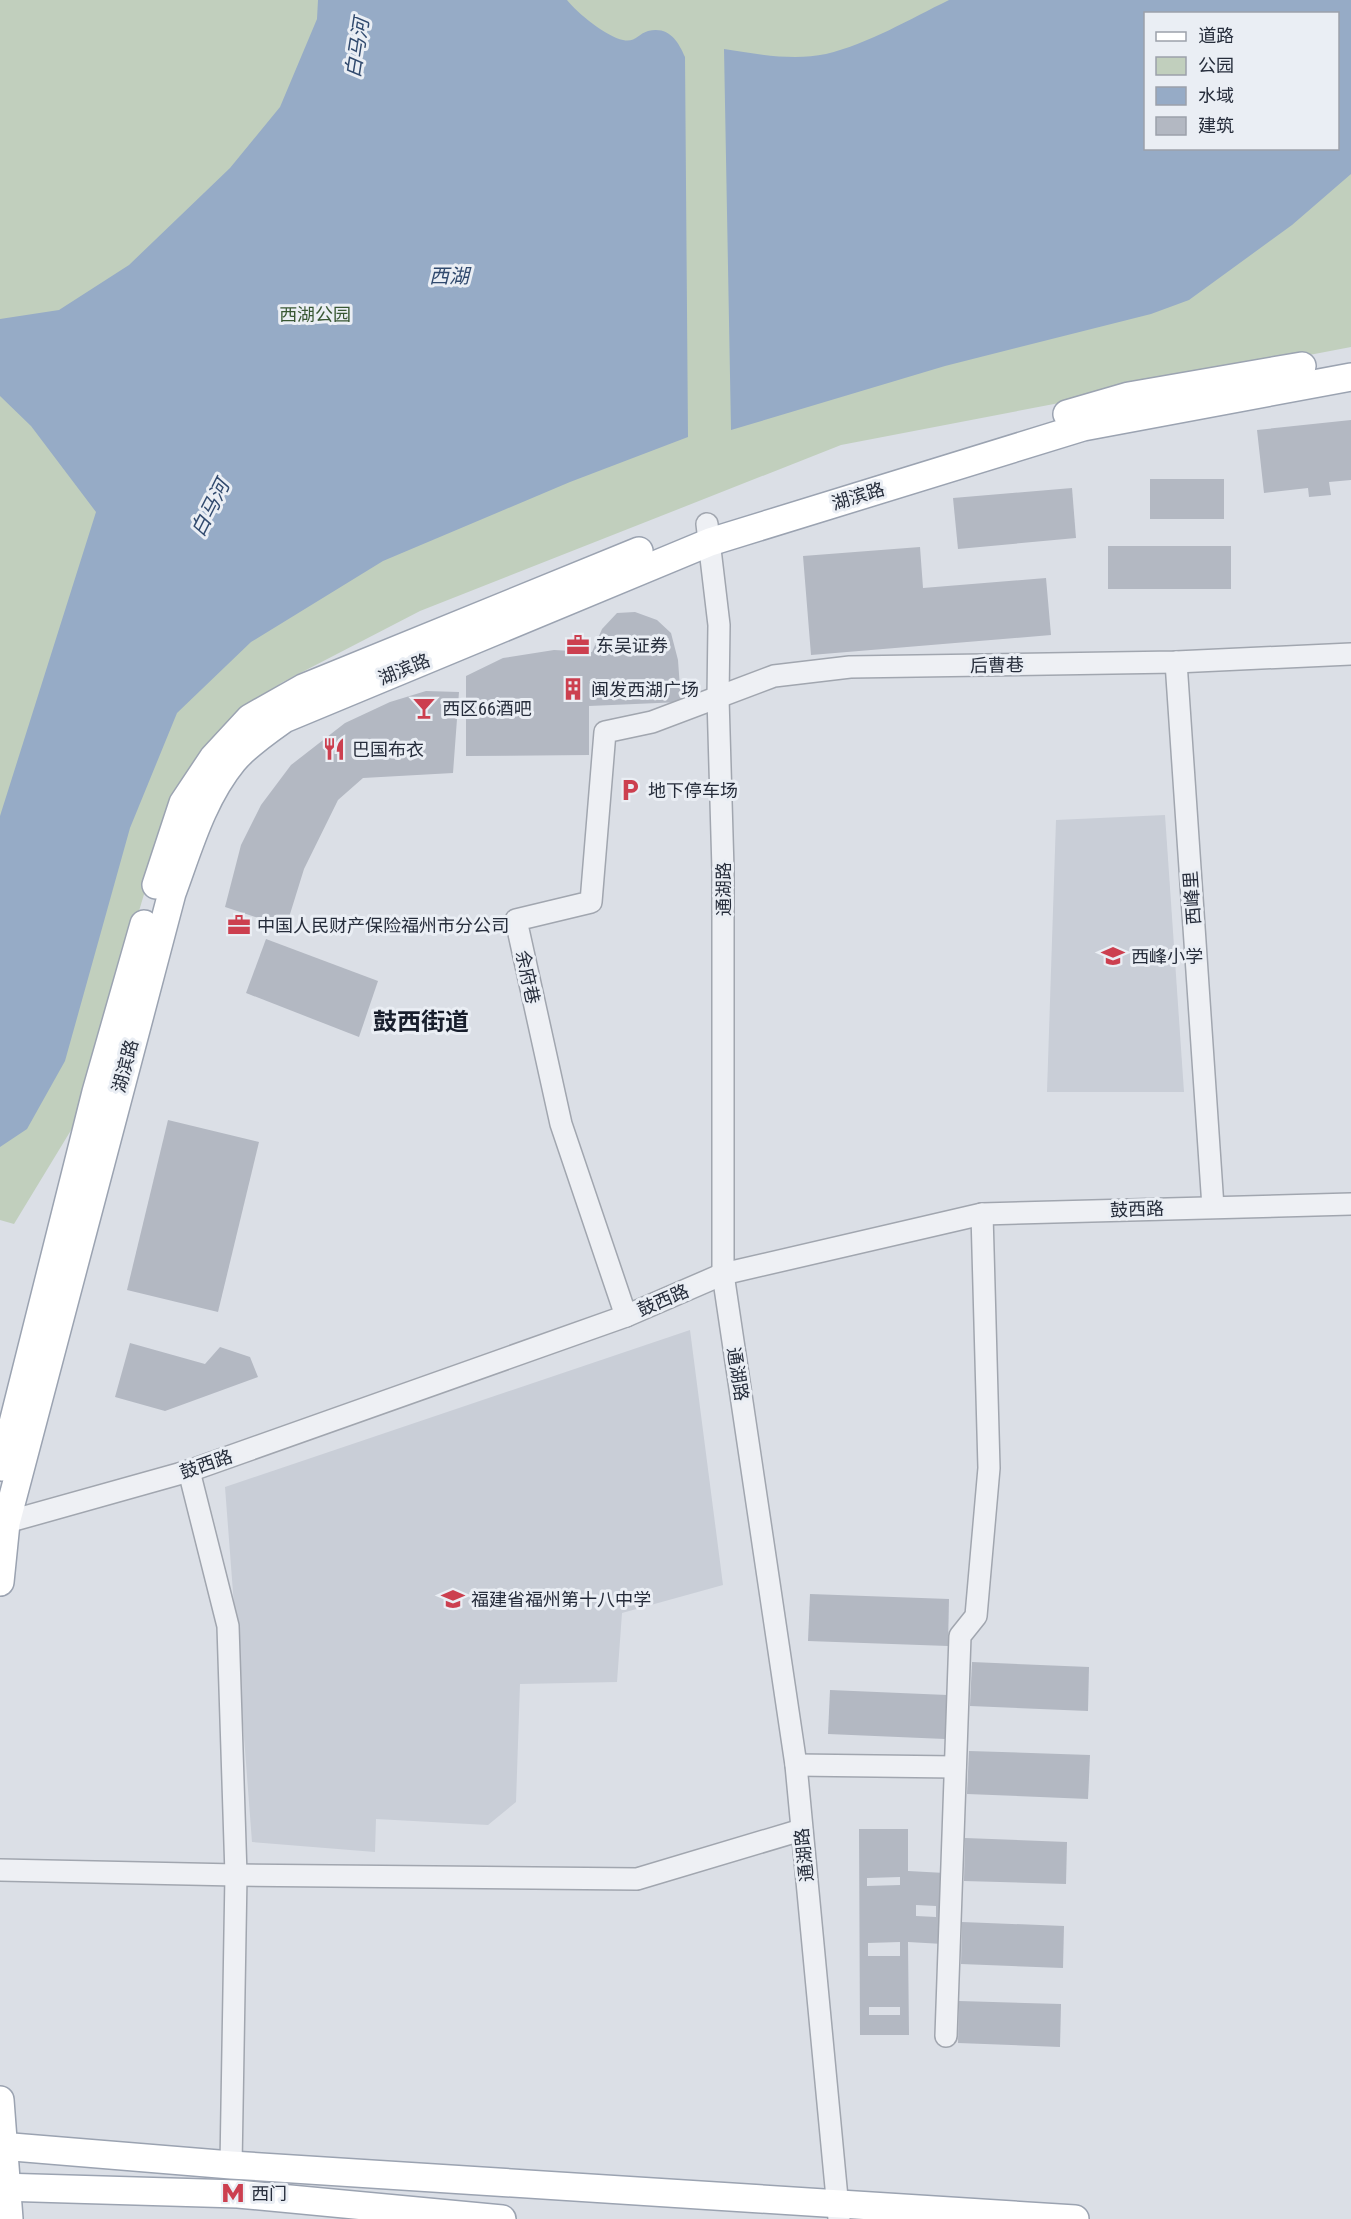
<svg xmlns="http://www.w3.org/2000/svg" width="1351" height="2219" font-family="'Roboto Condensed','Noto Sans SC',sans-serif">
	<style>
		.built { fill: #c9ced7 }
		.green { fill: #c1cfbd; fill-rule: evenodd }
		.water { fill: #96abc6; fill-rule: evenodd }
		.building { fill: #b3b8c2; fill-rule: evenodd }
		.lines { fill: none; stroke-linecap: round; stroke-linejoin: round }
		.minor-casing { stroke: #a1a6af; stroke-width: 24 }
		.major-casing { stroke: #9ba3b1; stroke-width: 30 }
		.minor { stroke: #eef0f4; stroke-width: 21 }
		.major { stroke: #fff; stroke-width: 27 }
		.labels { text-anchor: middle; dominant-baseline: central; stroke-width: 6; stroke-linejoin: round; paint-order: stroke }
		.park-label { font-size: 18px; fill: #385733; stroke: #eaeef4 }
		.street-label { font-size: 18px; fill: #262d3b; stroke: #eaeef4 }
		.poi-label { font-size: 18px; fill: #262d3b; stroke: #eaeef4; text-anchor: start }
		.water-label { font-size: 20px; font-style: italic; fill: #314a6e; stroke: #eaeef4 }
		.district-label { font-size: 24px; font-weight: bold; fill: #181e2c; stroke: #eaeef4 }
	</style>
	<rect width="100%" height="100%" fill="#dbdfe6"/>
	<g class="built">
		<polygon points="1165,815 1184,1092 1047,1092 1056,820"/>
		<polygon points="690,1330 723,1585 622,1613 617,1682 520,1684 516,1802 488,1825 376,1819 375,1852 252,1842 225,1487"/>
	</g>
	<path class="green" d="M0,0h1351v347l-510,98 -421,166 -139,72 -70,60 -46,81 -89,298 -62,102 -14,-4zM1146,14h192v134h-192z"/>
	<g class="water">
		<path d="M318,0h249c10,13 40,37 56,40 12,3 15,-6 25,-9 21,-5 30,10 37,26l3,380 -118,45 -187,79 -132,81 -74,71 -47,115 -65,233 -38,68 -27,18v-331l96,-304 -65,-86 -31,-30v-77l59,-9 70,-45 101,-97 50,-61 37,-88z"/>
		<path d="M949,0h402v174l-59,51 -103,75 -38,14 -206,52 -214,64 -7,-381c32,5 69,12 102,5 42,-10 84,-35 123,-54zM1146,14h192v134h-192z"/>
	</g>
	<g class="building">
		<polygon points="1351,420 1351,480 1329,482 1331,495 1309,497 1308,488 1264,493 1257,430"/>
		<rect x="1150" y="479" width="74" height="40"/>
		<polygon points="1072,488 1076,538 958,549 953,498"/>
		<rect x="1108" y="546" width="123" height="43"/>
		<polygon points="920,547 923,588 1046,578 1051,635 811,655 803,556"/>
		<polygon points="635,612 657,620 671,633 678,660 681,702 589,706 589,755 466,756 466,676 503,658 554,650 592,652 602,629 617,613"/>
		<polygon points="426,691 459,692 453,773 363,778 338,800 304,869 286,927 225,907 241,845 261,805 291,765 345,723 390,702"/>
		<polygon points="266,939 378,981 359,1037 246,993"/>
		<polygon points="168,1120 259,1142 218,1312 127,1290"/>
		<polygon points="130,1343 205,1364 220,1347 250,1357 258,1377 165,1411 115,1397"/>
		<polygon points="810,1594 949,1599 948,1646 808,1641"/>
		<polygon points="972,1662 1089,1667 1088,1711 970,1706"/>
		<polygon points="830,1690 947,1695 945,1739 828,1734"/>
		<polygon points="969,1751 1090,1755 1088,1799 967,1794"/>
		<path d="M859,1829h49v42l37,2 -2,71 -35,-2 1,93h-49zM900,1877v8l-33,1v-8zM916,1905l20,1v11l-20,-1zM900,1942v14h-32v-13zM869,2007h31v8h-31z"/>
		<polygon points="965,1838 1067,1842 1066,1884 964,1881"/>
		<polygon points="962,1922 1064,1926 1063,1968 961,1964"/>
		<polygon points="959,2001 1061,2004 1060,2047 958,2043"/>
	</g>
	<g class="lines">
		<g class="minor-casing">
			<g id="minor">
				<polyline points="707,524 719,625 718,698 723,870 723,1274 796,1765 839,2219"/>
				<polyline points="1176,662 1213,1207"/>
				<polyline points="626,1316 561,1124 516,920 591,902 605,732 652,722 774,676 850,667 1176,662 1351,654"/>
				<polyline points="189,1471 228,1626 236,1875 231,2165"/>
				<polyline points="0,1524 189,1471 626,1316 723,1274 982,1214 1351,1204"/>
				<polyline points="796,1765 955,1767"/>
				<polyline points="0,1870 236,1875 637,1879 801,1830"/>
				<polyline points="946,2036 960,1636 976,1616 989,1468 982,1214"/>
			</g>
		</g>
		<g class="major-casing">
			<g id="major">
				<polyline points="1067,414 1129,396 1302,366"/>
				<polyline points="156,885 183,803 213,758 250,718 303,688 639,551"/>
				<polyline points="2,1467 96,1092 144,924"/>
				<path d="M0,1582l6,-59 166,-630c17,-46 30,-94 62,-133 14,-16 33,-29 50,-41l426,-177 373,-115 268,-50"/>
				<polyline points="0,2100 9,2219"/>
				<polyline points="0,2146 231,2165 1075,2219"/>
				<polyline points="0,2187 238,2194 502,2219"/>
			</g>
		</g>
		<use href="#minor" class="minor"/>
		<use href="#major" class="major"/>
	</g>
	<defs>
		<g id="office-bare" transform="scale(1.8)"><path d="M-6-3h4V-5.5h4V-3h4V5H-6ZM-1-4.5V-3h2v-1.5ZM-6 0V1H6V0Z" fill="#cc3f4f" stroke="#eaeef4" stroke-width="2.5" paint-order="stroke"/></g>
		<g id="building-bare" transform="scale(1.8)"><path d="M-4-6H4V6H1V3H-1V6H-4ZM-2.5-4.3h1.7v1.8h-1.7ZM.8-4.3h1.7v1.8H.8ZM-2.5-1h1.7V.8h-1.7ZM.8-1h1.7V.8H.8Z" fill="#cc3f4f" stroke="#eaeef4" stroke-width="2.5" paint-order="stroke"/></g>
		<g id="bar-bare" transform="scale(1.8)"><path d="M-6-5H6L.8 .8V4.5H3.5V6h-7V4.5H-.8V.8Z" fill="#cc3f4f" stroke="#eaeef4" stroke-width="2.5" paint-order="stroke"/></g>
		<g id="restaurant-bare" transform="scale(1.8)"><path d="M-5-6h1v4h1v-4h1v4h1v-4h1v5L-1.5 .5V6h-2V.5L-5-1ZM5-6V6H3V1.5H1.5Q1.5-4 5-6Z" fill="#cc3f4f" stroke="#eaeef4" stroke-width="2.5" paint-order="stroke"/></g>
		<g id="parking-bare" transform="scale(1.8)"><path d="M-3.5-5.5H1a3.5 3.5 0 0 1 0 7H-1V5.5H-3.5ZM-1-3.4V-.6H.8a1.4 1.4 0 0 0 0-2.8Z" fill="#cc3f4f" stroke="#eaeef4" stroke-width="2.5" paint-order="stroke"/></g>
		<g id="school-bare" transform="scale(1.8)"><path d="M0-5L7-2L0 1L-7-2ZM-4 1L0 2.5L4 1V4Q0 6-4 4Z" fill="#cc3f4f" stroke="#eaeef4" stroke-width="2.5" paint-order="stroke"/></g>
		<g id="metro-bare" transform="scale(1.8)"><path d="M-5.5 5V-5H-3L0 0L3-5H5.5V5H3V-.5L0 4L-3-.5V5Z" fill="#cc3f4f" stroke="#eaeef4" stroke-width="2.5" paint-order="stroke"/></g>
	</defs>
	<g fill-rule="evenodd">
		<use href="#office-bare" x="578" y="645"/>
		<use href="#building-bare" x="573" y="689"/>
		<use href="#bar-bare" x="424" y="708"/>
		<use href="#restaurant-bare" x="334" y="749"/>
		<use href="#parking-bare" x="630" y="790"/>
		<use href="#office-bare" x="239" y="925"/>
		<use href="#school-bare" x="1113" y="956"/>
		<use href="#school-bare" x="453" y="1599"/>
		<use href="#metro-bare" x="233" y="2193"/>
	</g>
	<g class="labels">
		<g class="park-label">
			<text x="315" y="314">西湖公园</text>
		</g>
		<g class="street-label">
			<text transform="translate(858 496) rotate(-17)">湖滨路</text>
			<text transform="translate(997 665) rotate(-1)">后曹巷</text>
			<text transform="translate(404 669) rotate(-22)">湖滨路</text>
			<text transform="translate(723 889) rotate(-90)">通湖路</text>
			<text transform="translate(1192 898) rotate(-94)">西峰里</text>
			<text transform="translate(528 977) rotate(78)">余府巷</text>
			<text transform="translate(125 1066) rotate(-75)">湖滨路</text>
			<text transform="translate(1137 1209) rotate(-2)">鼓西路</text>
			<text transform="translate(663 1300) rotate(-23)">鼓西路</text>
			<text transform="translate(738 1374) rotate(81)">通湖路</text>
			<text transform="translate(206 1464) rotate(-19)">鼓西路</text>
			<text transform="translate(804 1855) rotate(-96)">通湖路</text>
		</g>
		<g class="poi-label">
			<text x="596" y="645">东吴证券</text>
			<text x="591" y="689">闽发西湖广场</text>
			<text x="442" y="708">西区66酒吧</text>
			<text x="352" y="749">巴国布衣</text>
			<text x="648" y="790">地下停车场</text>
			<text x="257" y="925">中国人民财产保险福州市分公司</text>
			<text x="1131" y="956">西峰小学</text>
			<text x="471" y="1599">福建省福州第十八中学</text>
			<text x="251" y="2193">西门</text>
		</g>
		<g class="water-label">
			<text transform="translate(357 48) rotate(-81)">白马河</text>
			<text x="449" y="276">西湖</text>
			<text transform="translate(210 508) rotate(-63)">白马河</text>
		</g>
		<g class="district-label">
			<text x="421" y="1022">鼓西街道</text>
		</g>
	</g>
	<rect x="1144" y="12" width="195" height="138" fill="#eaeef4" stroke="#9ca1aa" stroke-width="1.5"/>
	<rect x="1156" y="32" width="30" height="9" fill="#ffffff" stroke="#9ca1aa" stroke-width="1.5"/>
	<text x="1198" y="42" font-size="18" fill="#262d3b">道路</text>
	<rect x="1156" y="57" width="30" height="18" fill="#c1cfbd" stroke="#9ca1aa" stroke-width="1.5"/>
	<text x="1198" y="72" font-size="18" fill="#262d3b">公园</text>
	<rect x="1156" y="87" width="30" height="18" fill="#96abc6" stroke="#9ca1aa" stroke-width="1.5"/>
	<text x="1198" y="102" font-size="18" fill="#262d3b">水域</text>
	<rect x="1156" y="117" width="30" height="18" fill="#b3b8c2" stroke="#9ca1aa" stroke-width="1.5"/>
	<text x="1198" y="132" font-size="18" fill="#262d3b">建筑</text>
</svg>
